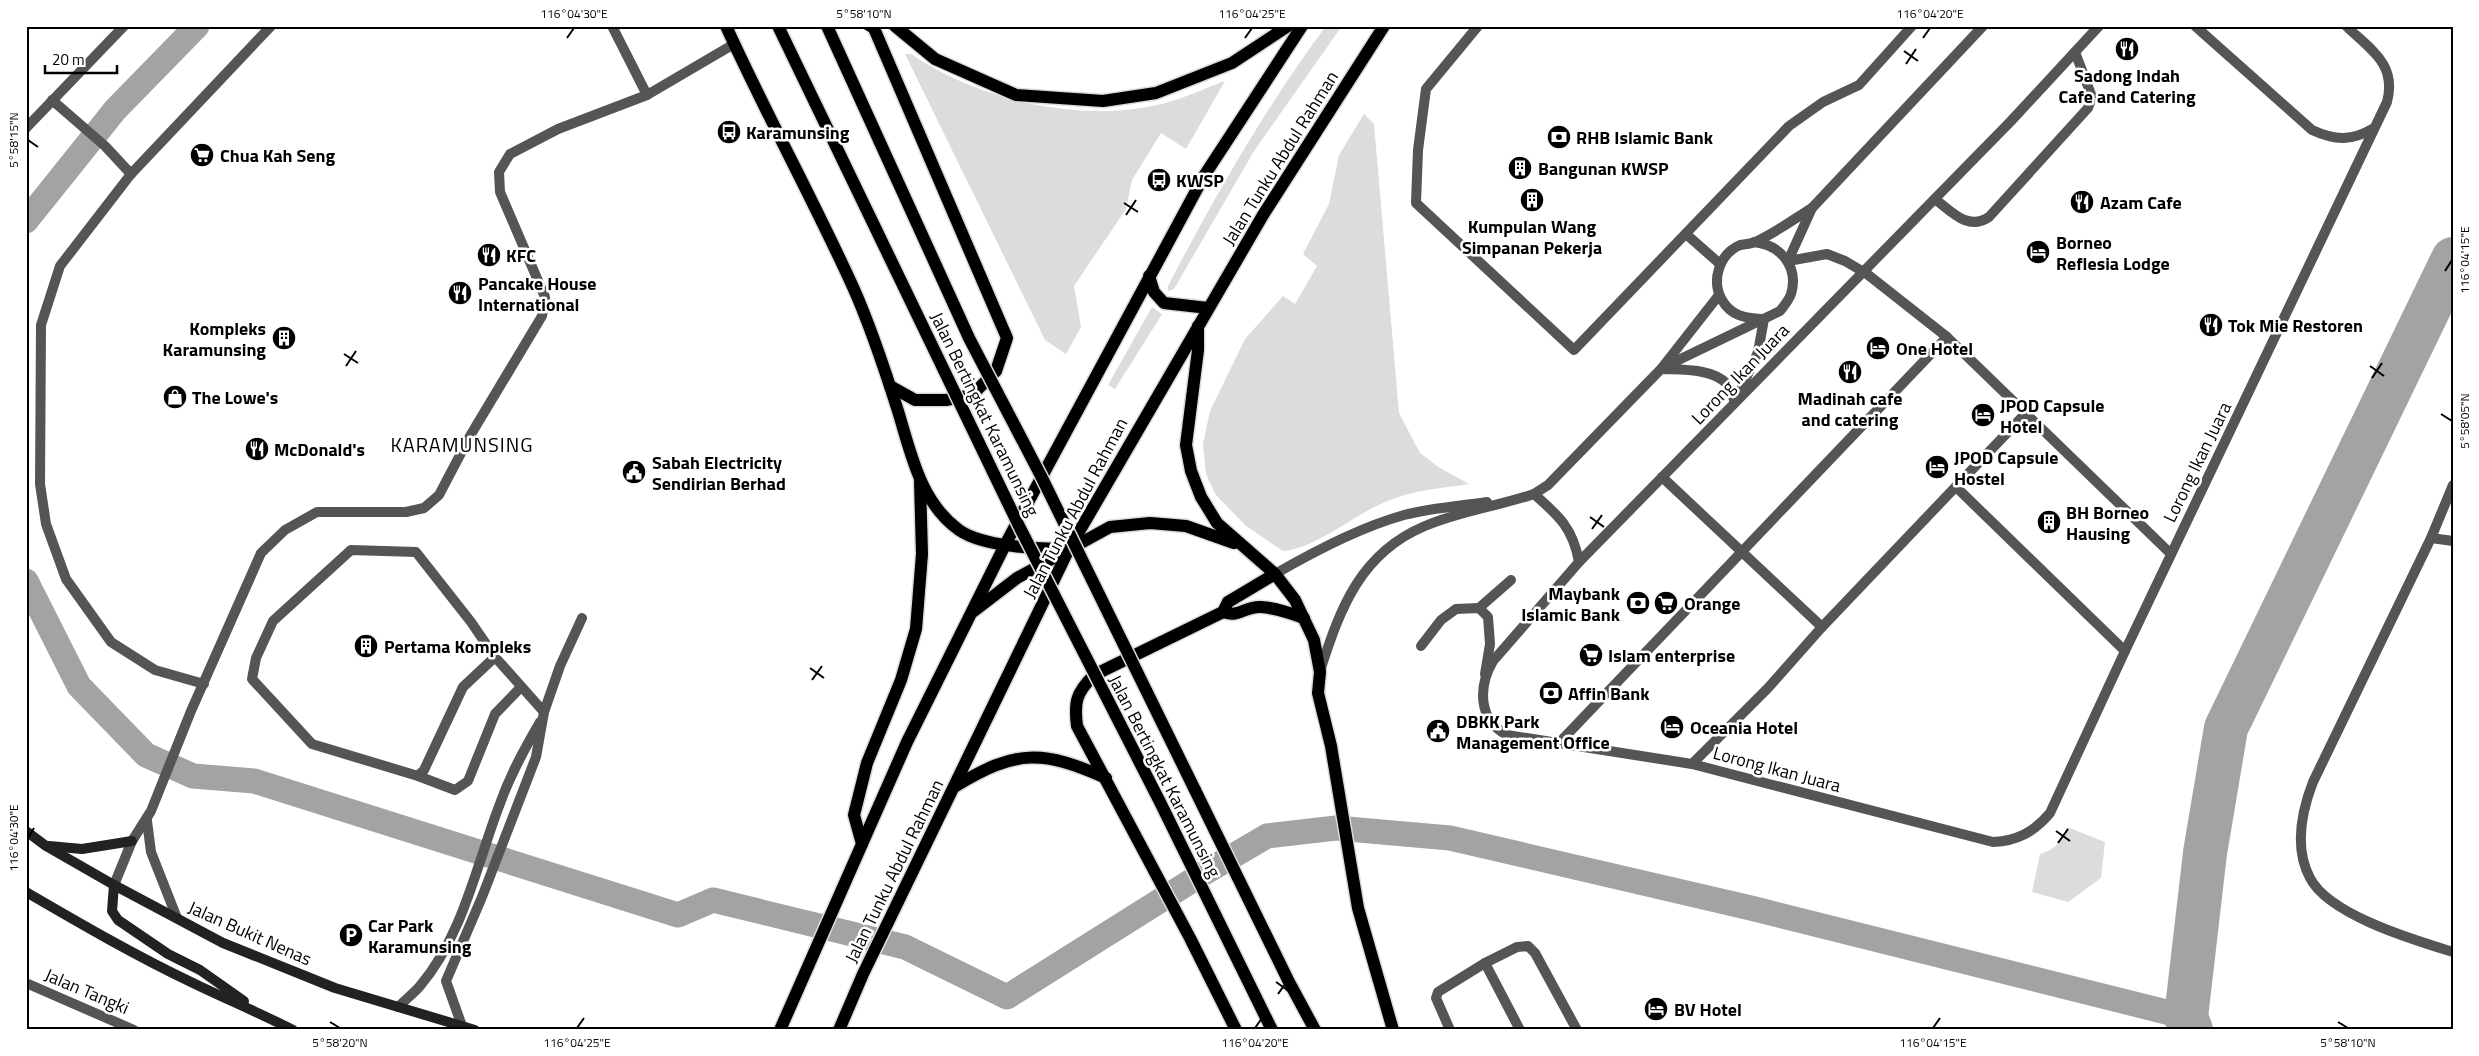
<svg xmlns="http://www.w3.org/2000/svg" width="2479" height="1056" font-family="'Titillium Web',sans-serif">
	<style>
		.green { fill: #dcdcdc }
		.lines { fill: none; stroke-linecap: round; stroke-linejoin: round }
		.canal { stroke: #a3a3a3; stroke-width: 25 }
		.river { stroke: #a3a3a3; stroke-width: 44 }
		.primary-casing { stroke: #dbdbdb; stroke-width: 15 }
		.service { stroke: #555; stroke-width: 10 }
		.pedestrian { stroke: #555; stroke-width: 10 }
		.minor { stroke: #555; stroke-width: 10 }
		.secondary { stroke: #222; stroke-width: 10 }
		.primary { stroke: #000; stroke-width: 12 }
		.primary-bridge-casing { stroke: #dbdbdb; stroke-width: 15; stroke-linecap: butt }
		.primary-bridge { stroke: #000; stroke-width: 12 }
		.ticks { fill: none; stroke: #000; stroke-width: 2 }
		.labels { text-anchor: middle; dominant-baseline: central; stroke-width: 5; stroke-linejoin: round; paint-order: stroke }
		.poi-label { font-size: 18px; font-weight: bold; fill: #000; stroke: #fff; text-anchor: start }
		.street-label { font-size: 18px; fill: #000; stroke: #fff }
		.quarter-label { font-size: 20px; letter-spacing: 1px; fill: #000; stroke: #fff }
		.neatline { fill: none; stroke: #000; stroke-width: 2 }
		.ticks-label { font-size: 12px; text-anchor: middle; fill: #000 }
	</style>
	<rect width="100%" height="100%" fill="#fff"/>
	<g class="green">
		<path d="M1326,26h16l-88,125 -80,138 -6,2v-5c47,-90 97,-178 158,-260z"/>
		<path d="M905,54h6c70,48 179,72 261,47 18,-5 35,-14 53,-20l-39,68 -25,-16 -29,47 -6,29 -52,77 7,41 -15,27 -21,-14z"/>
		<path d="M1364,114l10,10 25,289 21,40 20,15 29,16c-27,4 -53,6 -79,16 -33,12 -74,49 -107,51l-37,-25 -30,-31 -10,-21 -3,-30 7,-33 35,-72 38,-43 12,8 22,-38 -14,-12 26,-50 10,-49z"/>
		<polygon points="1152,307 1162,314 1115,389 1108,385"/>
		<path d="M2067,827l38,15 -4,36 -33,24 -36,-10 8,-38c15,-4 22,-13 27,-27z"/>
	</g>
	<g class="lines">
		<g class="canal">
			<polyline points="26,221 115,110 197,26"/>
			<polyline points="26,581 79,686 146,755 193,776 254,781 678,915 713,900 905,947 1007,997 1204,873 1267,836 1336,828 1450,838 1755,909 2186,1017"/>
		</g>
		<polyline class="river" points="2191,1030 2186,1017 2205,853 2226,728 2453,259"/>
		<g class="primary-casing">
			<g id="primary">
				<path d="M726,26c40,88 87,173 127,261 18,40 32,83 45,124 13,42 22,91 61,119 24,17 81,19 110,19"/>
				<polyline points="873,26 1007,338 996,371 972,395 946,400 915,400 890,386"/>
				<polyline points="895,26 935,59 1016,95 1103,101 1156,93 1232,63 1288,26"/>
				<polyline points="1149,276 1154,292 1164,303 1208,308"/>
				<polyline points="1198,326 1198,350 1186,445 1191,471 1201,497 1217,523 1275,574 1295,600 1314,640 1320,672 1318,693 1331,746 1358,908 1393,1030"/>
				<polyline points="974,611 1017,578 1110,527 1150,523 1186,526 1234,543"/>
				<path d="M1223,612c16,6 22,-6 38,-5 15,1 29,6 43,11"/>
				<path d="M956,786c60,-37 87,-36 150,-8"/>
				<polyline points="1195,790 1288,980 1315,1030"/>
				<polyline points="862,844 854,815 867,763 901,680 916,629 922,554 920,482"/>
				<polyline points="780,1030 907,742 1005,545 1204,176 1302,26"/>
				<polyline points="839,1030 863,974 1069,549 1263,215 1384,26"/>
				<path d="M1236,1030l-46,-92 -113,-212c-3,-24 -1,-33 17,-51l129,-63 5,-10 47,-28"/>
			</g>
		</g>
		<g class="service">
			<polyline points="1478,26 1426,89 1418,150 1416,203 1574,350 1789,126 1823,102 1859,85 1912,26"/>
			<path d="M2195,26l117,104c24,11 40,11 62,-2"/>
			<polyline points="647,95 734,44"/>
			<polyline points="52,100 105,146 131,174"/>
			<polyline points="26,128 124,26"/>
			<path d="M1935,199c17,13 33,32 54,18l99,-109 4,-11 -17,-45"/>
			<polyline points="1686,234 1720,264"/>
			<path d="M2453,485l-22,53 -118,244c-12,31 -19,66 -3,96 19,37 104,62 143,74"/>
			<polyline points="1479,608 1511,580"/>
			<polyline points="1421,646 1441,620 1456,609 1479,608 1488,617 1490,644 1485,674"/>
			<polyline points="495,657 463,687 424,770 418,776 312,744 252,679 256,658 273,621 351,550 416,552 471,622 495,657 544,712"/>
			<polyline points="204,684 155,670 111,642 66,579 46,524 40,484 41,325 60,266 131,174 271,26"/>
			<polyline points="1559,743 1947,337"/>
			<polyline points="418,776 455,790 468,781 495,714 521,687"/>
			<polyline points="147,821 151,852 177,918"/>
			<polyline points="114,885 132,841 151,811 191,711 261,553 285,530 317,512 406,512 424,508 439,495 470,436 542,316 545,297 500,192 499,172 510,154 558,129 647,95 612,26"/>
			<polyline points="1485,963 1517,947 1528,946 1535,953 1577,1030"/>
			<path d="M398,1007c7,-7 16,-14 22,-21 44,-52 57,-124 81,-185 10,-28 24,-53 39,-79"/>
			<polyline points="462,1026 446,981 482,897 536,757 544,712 560,666 582,618"/>
			<polyline points="1450,1030 1436,998 1438,992 1485,963 1520,1030"/>
		</g>
		<polyline class="pedestrian" points="1662,477 1822,627"/>
		<g class="minor">
			<path d="M2099,26l-88,95 -432,441 -86,99c-15,26 -15,59 14,74l185,29 301,78c24,-1 41,-10 57,-29l75,-162 262,-549c10,-38 -16,-52 -41,-76"/>
			<polyline points="1788,261 1827,254 1845,261 1867,274 1947,337 2171,554"/>
			<polyline points="1788,261 1812,208 1983,26"/>
			<path d="M1762,319c-17,-1 -31,-3 -40,-19 -11,-19 -3,-46 18,-55 5,-1 11,-1 15,-3 20,-9 39,-23 57,-34"/>
			<path d="M1664,367l116,-56c4,-5 9,-11 11,-17 8,-27 -10,-49 -37,-52"/>
			<path d="M1662,369c19,1 50,-1 65,15 3,5 6,13 8,18"/>
			<polyline points="1738,396 1758,352 1764,319"/>
			<polyline points="1956,487 2125,651"/>
			<path d="M1534,494c25,22 39,34 45,68"/>
			<polyline points="2431,538 2453,541"/>
			<path d="M1275,574c38,-22 86,-47 129,-59 27,-7 56,-9 83,-13"/>
			<path d="M1320,671c20,-62 40,-118 105,-145 35,-15 74,-20 109,-32l14,-9 113,-116 58,-74"/>
			<polyline points="1692,764 1768,688 1822,627 2026,413"/>
			<polyline points="26,983 134,1030"/>
		</g>
		<g class="secondary">
			<polyline points="26,831 46,846 114,885 223,943 335,988 475,1030"/>
			<polyline points="49,846 82,849 132,841"/>
			<polyline points="114,885 112,911 118,920 168,954 200,970 244,1001"/>
			<path d="M26,892c55,32 110,64 167,91 33,16 67,30 100,47"/>
		</g>
		<use href="#primary" class="primary"/>
		<g class="primary-bridge-casing">
			<g id="primary-bridge">
				<polyline points="778,26 1020,528 1160,802 1272,1030"/>
				<polyline points="827,26 969,338 1041,476 1195,790"/>
			</g>
		</g>
		<use href="#primary-bridge" class="primary-bridge"/>
	</g>
	<path class="ticks" d="M864,28l11,6M567,38l7,-10M1245,38l7,-10M1923,38l7,-10M1904,51l14,10M1906,64l10,-15M28,140l10,7M1124,203l14,9M1126,215l10,-15M2445,271l7,-11M344,354l14,9M346,366l10,-15M2370,366l14,10M2372,378l10,-15M2441,414l11,7M1590,517l14,10M1592,529l10,-14M810,668l14,10M812,680l10,-14M2056,831l14,10M28,838l6,-10M2058,843l10,-14M1276,982l14,10M1278,994l10,-14M330,1022l10,6M2338,1022l10,6M577,1028l7,-10M1255,1028l7,-10M1933,1028l7,-10"/>
	<defs>
		<g id="restaurant-disc" transform="scale(1.25)"><circle r="9.5" fill="#000" stroke="#fff"/><path d="M-5-6h1v4h1v-4h1v4h1v-4h1v5L-1.5 .5V6h-2V.5L-5-1ZM5-6V6H3V1.5H1.5Q1.5-4 5-6Z" fill="#fff"/></g>
		<g id="bus-disc" transform="scale(1.25)"><circle r="9.5" fill="#000" stroke="#fff"/><path d="M-5-6H5V4H4V6H2V4H-2V6H-4V4H-5ZM-3.5-4V0h7V-4ZM-3.5 1.2v1.5H-2V1.2ZM2 1.2v1.5H3.5V1.2Z" fill="#fff"/></g>
		<g id="bank-disc" transform="scale(1.25)"><circle r="9.5" fill="#000" stroke="#fff"/><path d="M-6-4H6V4H-6ZM0-2.3a2.3 2.3 0 1 0 0 4.6a2.3 2.3 0 1 0 0-4.6Z" fill="#fff"/></g>
		<g id="supermarket-disc" transform="scale(1.25)"><circle r="9.5" fill="#000" stroke="#fff"/><path d="M-6-5.5h2.5l.6 2H6L4.5 2H-2.5L-4.4-4H-6ZM-1.5 3.2a1.3 1.3 0 1 0 .1 0ZM3 3.2a1.3 1.3 0 1 0 .1 0Z" fill="#fff"/></g>
		<g id="building-disc" transform="scale(1.25)"><circle r="9.5" fill="#000" stroke="#fff"/><path d="M-4-6H4V6H1V3H-1V6H-4ZM-2.5-4.3h1.7v1.8h-1.7ZM.8-4.3h1.7v1.8H.8ZM-2.5-1h1.7V.8h-1.7ZM.8-1h1.7V.8H.8Z" fill="#fff"/></g>
		<g id="hotel-disc" transform="scale(1.25)"><circle r="9.5" fill="#000" stroke="#fff"/><path d="M-6-4.5h1.5V1H6V5H4.5V3h-9V5H-6ZM-4 0a1.8 1.8 0 1 1 3.6 0ZM.5 0V-2.5h3Q6-2.5 6 0Z" fill="#fff"/></g>
		<g id="shop-disc" transform="scale(1.25)"><circle r="9.5" fill="#000" stroke="#fff"/><path d="M-5-2.5h2.3a2.7 3.5 0 0 1 5.4 0H5L5.5 6h-11ZM-1.5-2.5h3a1.5 2.3 0 0 0-3 0Z" fill="#fff"/></g>
		<g id="civic-disc" transform="scale(1.25)"><circle r="9.5" fill="#000" stroke="#fff"/><path d="M-.6-6.5H3V-4.5H.6V-3L4-1V1h2V6H-6V1h2V-1L-.6-3ZM-1.2 2.5V6h2.4V2.5Z" fill="#fff"/></g>
		<g id="parking-disc" transform="scale(1.25)"><circle r="9.5" fill="#000" stroke="#fff"/><path d="M-3.5-5.5H1a3.5 3.5 0 0 1 0 7H-1V5.5H-3.5ZM-1-3.4V-.6H.8a1.4 1.4 0 0 0 0-2.8Z" fill="#fff"/></g>
	</defs>
	<g fill-rule="evenodd">
		<use href="#restaurant-disc" x="2127" y="49"/>
		<use href="#bus-disc" x="729" y="132"/>
		<use href="#bank-disc" x="1559" y="137"/>
		<use href="#supermarket-disc" x="202" y="155"/>
		<use href="#building-disc" x="1520" y="168"/>
		<use href="#bus-disc" x="1159" y="180"/>
		<use href="#building-disc" x="1532" y="200"/>
		<use href="#restaurant-disc" x="2082" y="202"/>
		<use href="#hotel-disc" x="2038" y="252"/>
		<use href="#restaurant-disc" x="489" y="255"/>
		<use href="#restaurant-disc" x="460" y="293"/>
		<use href="#restaurant-disc" x="2211" y="325"/>
		<use href="#building-disc" x="284" y="338"/>
		<use href="#hotel-disc" x="1878" y="348"/>
		<use href="#restaurant-disc" x="1850" y="372"/>
		<use href="#shop-disc" x="175" y="397"/>
		<use href="#hotel-disc" x="1983" y="415"/>
		<use href="#restaurant-disc" x="257" y="449"/>
		<use href="#hotel-disc" x="1937" y="467"/>
		<use href="#civic-disc" x="634" y="472"/>
		<use href="#building-disc" x="2049" y="522"/>
		<use href="#bank-disc" x="1638" y="603"/>
		<use href="#supermarket-disc" x="1666" y="603"/>
		<use href="#building-disc" x="366" y="646"/>
		<use href="#supermarket-disc" x="1591" y="655"/>
		<use href="#bank-disc" x="1551" y="693"/>
		<use href="#hotel-disc" x="1672" y="727"/>
		<use href="#civic-disc" x="1438" y="731"/>
		<use href="#parking-disc" x="351" y="935"/>
		<use href="#hotel-disc" x="1656" y="1009"/>
	</g>
	<g class="labels">
		<g class="poi-label">
			<text x="2127" y="75" text-anchor="middle">Sadong Indah<tspan x="2127" dy="21">Cafe and Catering</tspan></text>
			<text x="746" y="132">Karamunsing</text>
			<text x="1576" y="137">RHB Islamic Bank</text>
			<text x="220" y="155">Chua Kah Seng</text>
			<text x="1538" y="168">Bangunan KWSP</text>
			<text x="1176" y="180">KWSP</text>
			<text x="2100" y="202">Azam Cafe</text>
			<text x="1532" y="226" text-anchor="middle">Kumpulan Wang<tspan x="1532" dy="21">Simpanan Pekerja</tspan></text>
			<text x="2056" y="242">Borneo<tspan x="2056" dy="21">Reflesia Lodge</tspan></text>
			<text x="506" y="255">KFC</text>
			<text x="478" y="283">Pancake House<tspan x="478" dy="21">International</tspan></text>
			<text x="2228" y="325">Tok Mie Restoren</text>
			<text x="266" y="328" text-anchor="end">Kompleks<tspan x="266" dy="21">Karamunsing</tspan></text>
			<text x="1896" y="348">One Hotel</text>
			<text x="192" y="397">The Lowe's</text>
			<text x="1850" y="398" text-anchor="middle">Madinah cafe<tspan x="1850" dy="21">and catering</tspan></text>
			<text x="2000" y="405">JPOD Capsule<tspan x="2000" dy="21">Hotel</tspan></text>
			<text x="274" y="449">McDonald's</text>
			<text x="1954" y="457">JPOD Capsule<tspan x="1954" dy="21">Hostel</tspan></text>
			<text x="652" y="462">Sabah Electricity<tspan x="652" dy="21">Sendirian Berhad</tspan></text>
			<text x="2066" y="512">BH Borneo<tspan x="2066" dy="21">Hausing</tspan></text>
			<text x="1620" y="593" text-anchor="end">Maybank<tspan x="1620" dy="21">Islamic Bank</tspan></text>
			<text x="1684" y="603">Orange</text>
			<text x="384" y="646">Pertama Kompleks</text>
			<text x="1608" y="655">Islam enterprise</text>
			<text x="1568" y="693">Affin Bank</text>
			<text x="1456" y="721">DBKK Park<tspan x="1456" dy="21">Management Office</tspan></text>
			<text x="1690" y="727">Oceania Hotel</text>
			<text x="368" y="925">Car Park<tspan x="368" dy="21">Karamunsing</tspan></text>
			<text x="1674" y="1009">BV Hotel</text>
		</g>
		<g class="street-label">
			<text transform="translate(1280 158) rotate(-58)">Jalan Tunku Abdul Rahman</text>
			<text transform="translate(1740 374) rotate(-46)">Lorong Ikan Juara</text>
			<text transform="translate(985 414) rotate(64)">Jalan Bertingkat Karamunsing</text>
			<text transform="translate(2197 462) rotate(-64)">Lorong Ikan Juara</text>
			<text transform="translate(1075 508) rotate(-62)">Jalan Tunku Abdul Rahman</text>
			<text transform="translate(1777 769) rotate(15)">Lorong Ikan Juara</text>
			<text transform="translate(1165 776) rotate(63)">Jalan Bertingkat Karamunsing</text>
			<text transform="translate(894 871) rotate(-64)">Jalan Tunku Abdul Rahman</text>
			<text transform="translate(250 933) rotate(24)">Jalan Bukit Nenas</text>
			<text transform="translate(87 991) rotate(23)">Jalan Tangki</text>
		</g>
		<g class="quarter-label">
			<text x="462" y="444">KARAMUNSING</text>
		</g>
	</g>
	<rect width="2479" height="1056" fill="none" stroke="#ffffff" stroke-width="55"/>
	<path d="M45 65v8h72v-8" fill="none" stroke="#000000" stroke-width="2.5"/>
	<text x="52" y="65" font-size="15" fill="#000000" stroke="#ffffff" stroke-width="4" paint-order="stroke">20 m</text>
	<rect x="28" y="28" width="2424" height="1000" class="neatline"/>
	<g class="ticks-label">
		<text x="574" y="18">116°04'30"E</text>
		<text x="864" y="18">5°58'10"N</text>
		<text x="1252" y="18">116°04'25"E</text>
		<text x="1930" y="18">116°04'20"E</text>
		<text transform="translate(14 140) rotate(-90)" y="4">5°58'15"N</text>
		<text transform="translate(2465 260) rotate(-90)" y="4">116°04'15"E</text>
		<text transform="translate(2465 421) rotate(-90)" y="4">5°58'05"N</text>
		<text transform="translate(14 838) rotate(-90)" y="4">116°04'30"E</text>
		<text x="340" y="1047">5°58'20"N</text>
		<text x="577" y="1047">116°04'25"E</text>
		<text x="1255" y="1047">116°04'20"E</text>
		<text x="1933" y="1047">116°04'15"E</text>
		<text x="2348" y="1047">5°58'10"N</text>
	</g>
</svg>
